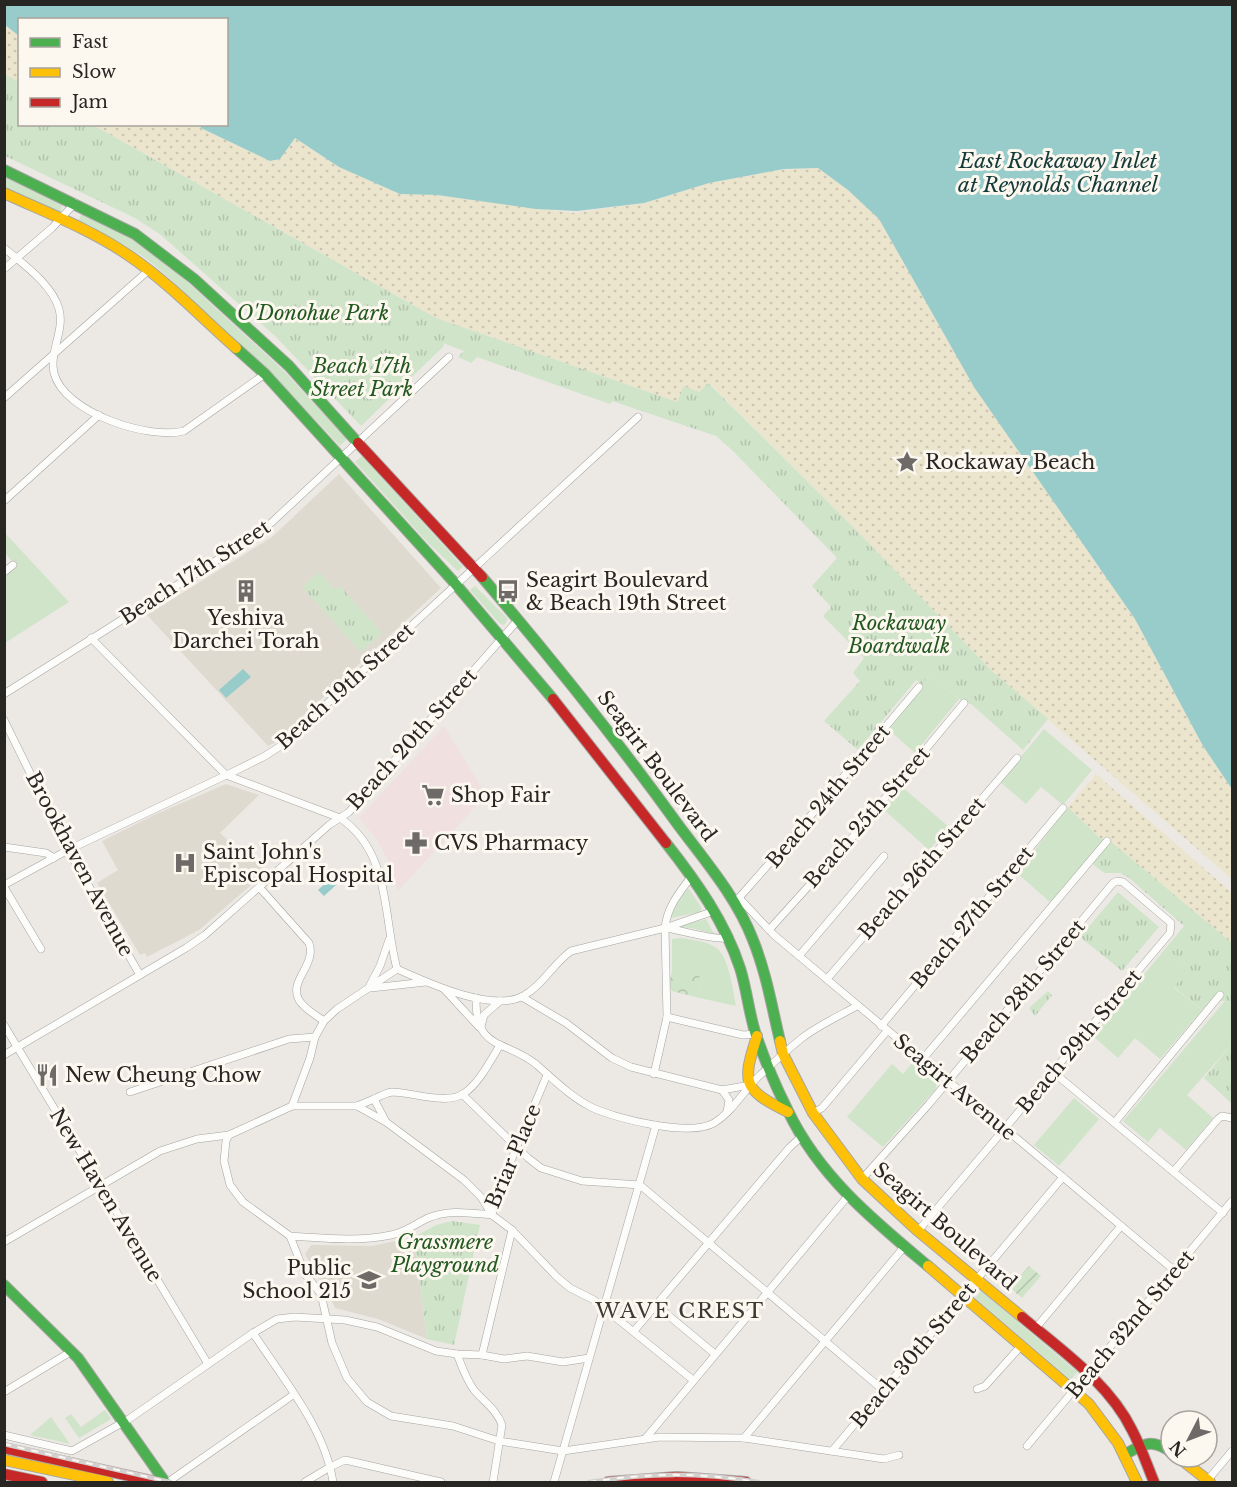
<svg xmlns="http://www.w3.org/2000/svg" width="1237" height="1487" font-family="'Libre Baskerville',serif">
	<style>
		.commercial { fill: #f0e0df }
		.built { fill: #dfdad0 }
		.grass { fill: #d0e4ca }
		.forest { fill: url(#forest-crowns) }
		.sand { fill: url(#sand-dots) }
		.park { fill: url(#park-tufts) }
		.garden { fill: url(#garden-furrows) }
		.water { fill: #97ccca }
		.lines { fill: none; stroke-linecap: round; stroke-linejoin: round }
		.street-casing { stroke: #a6a4a0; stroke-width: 8 }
		.fast-casing { stroke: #a6a4a0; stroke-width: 12 }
		.slow-casing { stroke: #a6a4a0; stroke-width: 12 }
		.jam-casing { stroke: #a6a4a0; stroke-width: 12 }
		.street { stroke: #fcfcfb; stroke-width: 7 }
		.fast { stroke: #4caf50; stroke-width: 10 }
		.slow { stroke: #ffc107; stroke-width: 10 }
		.jam { stroke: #c62828; stroke-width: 10 }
		.rail-casing { stroke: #d2d0cf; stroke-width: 4.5 }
		.rail { stroke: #fcf7ef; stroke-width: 2; stroke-dasharray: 7; stroke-linecap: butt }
		.labels { text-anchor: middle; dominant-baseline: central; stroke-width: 6; stroke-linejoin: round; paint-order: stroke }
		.park-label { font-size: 20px; font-style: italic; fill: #235920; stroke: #fcf7ef }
		.poi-label { font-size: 20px; fill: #282623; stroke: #fcf7ef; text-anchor: start }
		.street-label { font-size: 20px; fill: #282623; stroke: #fcf7ef }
		.water-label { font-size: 21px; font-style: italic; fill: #143a3a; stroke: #fcf7ef }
		.neighbourhood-label { font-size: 21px; letter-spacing: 1.5px; fill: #3d3933; stroke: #fcf7ef }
	</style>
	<defs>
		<pattern id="forest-crowns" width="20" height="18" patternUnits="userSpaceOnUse" patternTransform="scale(1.5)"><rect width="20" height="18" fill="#d0e4ca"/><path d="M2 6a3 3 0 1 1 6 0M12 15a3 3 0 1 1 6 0" fill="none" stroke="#b3c3ad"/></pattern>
		<pattern id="sand-dots" width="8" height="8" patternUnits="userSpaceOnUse" patternTransform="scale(1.5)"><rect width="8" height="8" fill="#ebe5ce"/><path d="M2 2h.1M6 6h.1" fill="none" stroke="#cac4b1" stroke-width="1.8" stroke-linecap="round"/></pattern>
		<pattern id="park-tufts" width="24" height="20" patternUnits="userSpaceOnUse" patternTransform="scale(1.5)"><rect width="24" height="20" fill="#d0e4ca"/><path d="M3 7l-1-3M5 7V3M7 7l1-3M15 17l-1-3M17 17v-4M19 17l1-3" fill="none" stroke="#b3c3ad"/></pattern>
		<pattern id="garden-furrows" width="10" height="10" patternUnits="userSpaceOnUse" patternTransform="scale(1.5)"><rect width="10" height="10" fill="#d0e4ca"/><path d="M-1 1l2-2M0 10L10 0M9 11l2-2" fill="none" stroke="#b3c3ad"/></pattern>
	</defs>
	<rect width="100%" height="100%" fill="#ece9e4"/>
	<polygon class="commercial" points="444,726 486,795 398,891 392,867 377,840 359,818"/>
	<g class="built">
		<polygon points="339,474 441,588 274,743 268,746 147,615 272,537"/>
		<polygon points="226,784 259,795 220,833 242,854 245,852 266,872 199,930 147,957 145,953 140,955 97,883 118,870 102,841 154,815"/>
		<polygon points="414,1237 427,1339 378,1319 335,1308 326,1289 305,1254 311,1245 372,1246"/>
	</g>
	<g class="grass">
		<polygon points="4,176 60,203 62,205 61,211 56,212 5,188"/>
		<path d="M81,214h3l46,23 18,12 34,28 102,94 63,68 -7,7c-45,-49 -91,-94 -139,-138 -20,-19 -40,-39 -62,-54 -18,-12 -38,-21 -57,-30l-3,-4z"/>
		<polygon points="362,456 463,567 458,571 428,543 355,462"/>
		<polygon points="5,533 69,602 5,643 4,574 15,565 5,553"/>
		<polygon points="475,586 507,618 506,623 503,625 499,623 470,590"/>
		<polygon points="930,674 959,699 915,753 889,730"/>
		<polygon points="1044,729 1092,770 1063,805 1041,787 1026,804 1000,782"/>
		<polygon points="902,787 949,827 929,850 883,809"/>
		<polygon points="1068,807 1100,838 1105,840 1051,903 1017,873"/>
		<polygon points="686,889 689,889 701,907 701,912 666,919"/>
		<polygon points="706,919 714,934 691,928 675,927"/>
		<path d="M682,938c11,2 23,3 33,9 14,8 18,44 21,59l-45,-10 7,-3 2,-11 -28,-11v-32z"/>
		<polygon points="1166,948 1190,968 1174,988 1202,1010 1160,1059 1135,1038 1118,1058 1093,1036"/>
		<polygon points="1225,1001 1232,1007 1232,1044 1187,1095 1213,1118 1186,1150 1160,1128 1148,1142 1123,1121"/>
		<polygon points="913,1062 937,1081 936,1089 883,1147 847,1117 892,1064 903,1074"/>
		<polygon points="1074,1098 1099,1119 1059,1166 1034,1145"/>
		<polygon points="981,1291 1077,1372 1071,1380 975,1298"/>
		<polygon points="105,1410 111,1419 79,1438 65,1418 71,1414 81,1427"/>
		<polygon points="51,1417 70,1444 30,1435"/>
	</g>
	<polygon class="forest" points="672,971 686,971 699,975 700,982 698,993 691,996 672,991 669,984"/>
	<g class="sand">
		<polygon points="4,25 19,36 19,82 5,74"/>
		<polygon points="93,125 200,125 201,128 270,161 280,159 295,138 339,167 400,194 437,195 572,213 644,203 709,183 778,170 818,168 848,190 879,219 974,387 1135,619 1203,746 1232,789 1232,879 992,671 848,522 709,383 699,392 677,402 436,318"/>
		<polygon points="1096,774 1232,893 1232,943 1110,841 1100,838 1068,807"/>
	</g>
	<g class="park">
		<polygon points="5,74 19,82 20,124 93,125 436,318 677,402 684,386 699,392 708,383 848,522 992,671 1048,719 1023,750 971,704 964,703 930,674 922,685 916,680 858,750 824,721 860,681 853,673 864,658 823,616 831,607 812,586 837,558 733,451 716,436 612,401 610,404 477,357 471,363 458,357 464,351 443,343 444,346 361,426 275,336 161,235 135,218 5,156"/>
		<polygon points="319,572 335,590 340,586 382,633 361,652 302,587"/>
		<polygon points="1110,841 1232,943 1232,1007 1225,1001 1211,1000 1202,1010 1174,987 1190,968 1166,948 1184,926 1128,877 1120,873 1104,873 1090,862"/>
		<polygon points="1118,892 1159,927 1122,971 1080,937"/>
		<polygon points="1048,991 1052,995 1035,1016 1029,1008"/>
		<polygon points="1232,1044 1232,1104 1204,1078"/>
		<polygon points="452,1221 480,1225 454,1345 427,1339 414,1237 436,1225"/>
	</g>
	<polygon class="garden" points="1029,1266 1041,1276 1022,1298 1010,1288"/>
	<g class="water">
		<polygon points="4,5 1232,5 1232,789 1203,746 1135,619 974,387 879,219 848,190 818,168 784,169 709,183 644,203 577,211 536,209 437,195 400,194 339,167 295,138 280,159 270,161 201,128 200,125 226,124 226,20 20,20 19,36 5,25"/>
		<polygon points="243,669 251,677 226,698 219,690"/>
		<polygon points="330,879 336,885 324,896 318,890"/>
	</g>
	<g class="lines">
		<g class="street-casing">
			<g id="street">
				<path d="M4,248c19,16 48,36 55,61 6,22 -10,42 -5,64 10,40 95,67 130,58l81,-57"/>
				<polyline points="4,269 52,228 75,203"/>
				<polyline points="4,398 149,270"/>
				<polyline points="4,501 99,415"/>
				<polyline points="4,572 13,565"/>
				<path d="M91,638l135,137 114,43c51,34 43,99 57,151"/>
				<polyline points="4,694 236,548 271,523 449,357"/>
				<polyline points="4,720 68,850 140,975"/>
				<polyline points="4,847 46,853 54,858"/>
				<polyline points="4,885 68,850 235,771 265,756 282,745 638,417"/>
				<polyline points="4,887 41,949"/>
				<path d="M260,888l49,55c8,22 -21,38 -10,57 5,9 17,15 25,21"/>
				<polyline points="738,899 796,833 919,687"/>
				<polyline points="740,899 774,935 1175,1271"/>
				<path d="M667,928c17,3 45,12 60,10"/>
				<polyline points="769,930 851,839 964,703"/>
				<polyline points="799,956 884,856"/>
				<path d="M397,969c29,13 95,44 126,27 19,-10 30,-32 48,-45l94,-23 49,-17"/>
				<polyline points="827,979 1017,758"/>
				<polyline points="370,985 380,966 389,940"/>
				<polyline points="371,988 426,982"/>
				<polyline points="444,989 479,1027"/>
				<polyline points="522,997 566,1023 612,1058 631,1067 722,1090 750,1085"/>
				<path d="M476,998c-1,54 30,41 61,67 17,15 34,32 54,42 25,12 99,30 123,16 18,-11 29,-31 44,-46 14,-13 29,-27 44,-39 17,-13 37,-22 55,-32"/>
				<polyline points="667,1017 743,1035 756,1034"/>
				<polyline points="4,1025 208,1364"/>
				<polyline points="881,1026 1063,808"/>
				<polyline points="481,1027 484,1015 500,1001"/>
				<polyline points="4,1055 186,948 205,935 329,825 349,812 518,620"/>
				<polyline points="922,1060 1107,841"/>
				<polyline points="1053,1072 1223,1213"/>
				<path d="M654,1074l13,-57 -2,-89c2,-21 14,-35 26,-51"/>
				<polyline points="722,1090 729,1100 727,1112"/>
				<polyline points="130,1092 289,1039 315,1037"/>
				<polyline points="462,1094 528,1158 541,1168 582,1181 640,1185 883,1390"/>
				<path d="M374,1099c6,-3 12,-6 18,-7 19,0 54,13 71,2 15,-9 28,-34 37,-49"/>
				<polyline points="292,1106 310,1058 315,1037 324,1021 337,1009 397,969"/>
				<polyline points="357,1106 386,1122"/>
				<polyline points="813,1113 822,1108 887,1031"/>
				<polyline points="1115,1122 1220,995"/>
				<polyline points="229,1135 226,1141 224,1161 230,1185 243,1202 290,1236 305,1274 321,1294 332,1343 347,1378 367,1402 391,1416 453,1426 499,1441 563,1451 660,1437 744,1438 884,1459 899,1455"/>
				<polyline points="1174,1171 1218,1119 1222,1116 1232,1118"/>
				<polyline points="862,1179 929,1104 1113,883 1117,881 1123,882 1171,923 1170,933 918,1231"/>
				<path d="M290,1236c33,2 68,6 101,-1 15,-3 24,-11 37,-17 21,-9 42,-5 64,-3l2,-14 53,-126"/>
				<polyline points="4,1242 160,1151 197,1139 229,1135 292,1106 357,1106 374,1099 386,1122 464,1180 481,1197 492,1215 512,1230 557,1277 570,1288 594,1300 693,1380"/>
				<polyline points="657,1306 715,1354"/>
				<polyline points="1035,1329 1121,1226"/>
				<polyline points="634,1331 789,1148 802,1136"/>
				<path d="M253,1333c30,46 72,95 80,149"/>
				<path d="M457,1354c5,13 9,25 17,36 10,12 23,20 28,35l-9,57"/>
				<polyline points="482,1355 512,1230"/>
				<polyline points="977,1389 985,1386 1021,1346"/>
				<polyline points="4,1392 72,1351"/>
				<polyline points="4,1435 72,1451 129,1419 253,1333 277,1319 295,1317 345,1320 377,1327 436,1351 457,1354 482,1355 504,1359 527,1356 563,1362 589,1358"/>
				<polyline points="744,1438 904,1247"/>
				<polyline points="645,1439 848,1196"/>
				<polyline points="1027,1446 1232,1201"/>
				<polyline points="832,1451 1063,1177"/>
				<polyline points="1207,1481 1232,1451"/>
				<polyline points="168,1482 293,1395"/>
				<polyline points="305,1482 330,1467 345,1460 441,1482"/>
				<polyline points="554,1482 656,1125"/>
			</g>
		</g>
		<g class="fast-casing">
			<g id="fast">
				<polyline points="4,170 135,234 194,279 289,366 358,443"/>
				<polyline points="236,348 265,374 452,580 553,699"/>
				<path d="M482,577c69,81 135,163 197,249 27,36 58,72 74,114 13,32 19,67 27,101"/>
				<path d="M666,843c30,38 59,79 74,125 7,22 9,46 16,67 9,26 20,52 32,76 31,65 86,110 140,155"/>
				<polyline points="4,1285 78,1358 165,1482"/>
				<path d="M1124,1455c19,-11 27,-17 47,-3"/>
			</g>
		</g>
		<g class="slow-casing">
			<g id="slow">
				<path d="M4,193c41,19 86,36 124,62 39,26 73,62 108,93"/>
				<path d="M757,1036c-15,47 -15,53 31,76"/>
				<polyline points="780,1041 783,1054 813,1113 862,1179 918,1231 1022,1317"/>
				<polyline points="928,1266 1089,1404 1118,1443 1137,1482"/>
				<polyline points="1178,1457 1210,1482"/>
				<polyline points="4,1460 108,1482"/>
			</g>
		</g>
		<g class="jam-casing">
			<g id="jam">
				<polyline points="358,443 482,577"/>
				<polyline points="553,699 666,843"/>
				<path d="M1022,1317c39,33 87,66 110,113 9,17 15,35 22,52"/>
				<polyline points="4,1448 157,1482"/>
				<polyline points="4,1474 42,1482"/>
				<polyline points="608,1482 677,1477 746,1482"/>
			</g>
		</g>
		<use href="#street" class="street"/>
		<use href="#fast" class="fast"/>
		<use href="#slow" class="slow"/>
		<use href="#jam" class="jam"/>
		<g class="rail-casing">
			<g id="rail">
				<polyline points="4,1444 170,1482"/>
				<path d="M589,1482c61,-9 108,-10 169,0"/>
			</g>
		</g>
		<use href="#rail" class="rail"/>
	</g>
	<defs>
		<g id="sight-bare" transform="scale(1.8)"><path d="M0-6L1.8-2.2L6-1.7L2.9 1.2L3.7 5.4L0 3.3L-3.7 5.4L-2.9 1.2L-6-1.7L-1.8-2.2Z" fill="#6d6a67" stroke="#fcf7ef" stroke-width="2.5" paint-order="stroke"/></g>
		<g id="building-bare" transform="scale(1.8)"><path d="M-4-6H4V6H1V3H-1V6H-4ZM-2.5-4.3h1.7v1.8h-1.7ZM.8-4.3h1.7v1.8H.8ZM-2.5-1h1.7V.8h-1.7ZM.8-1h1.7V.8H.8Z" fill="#6d6a67" stroke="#fcf7ef" stroke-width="2.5" paint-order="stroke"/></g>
		<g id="bus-bare" transform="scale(1.8)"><path d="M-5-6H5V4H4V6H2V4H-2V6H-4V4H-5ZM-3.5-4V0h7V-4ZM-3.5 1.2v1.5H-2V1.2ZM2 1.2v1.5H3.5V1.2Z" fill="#6d6a67" stroke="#fcf7ef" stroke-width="2.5" paint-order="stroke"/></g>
		<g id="supermarket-bare" transform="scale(1.8)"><path d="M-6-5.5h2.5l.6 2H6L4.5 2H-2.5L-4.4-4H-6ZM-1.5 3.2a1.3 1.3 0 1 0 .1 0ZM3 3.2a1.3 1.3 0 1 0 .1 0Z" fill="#6d6a67" stroke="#fcf7ef" stroke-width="2.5" paint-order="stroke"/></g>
		<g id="pharmacy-bare" transform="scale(1.8)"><path d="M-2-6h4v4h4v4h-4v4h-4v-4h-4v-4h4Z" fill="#6d6a67" stroke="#fcf7ef" stroke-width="2.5" paint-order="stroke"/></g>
		<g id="hospital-bare" transform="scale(1.8)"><path d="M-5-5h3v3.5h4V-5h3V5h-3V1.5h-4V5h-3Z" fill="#6d6a67" stroke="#fcf7ef" stroke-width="2.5" paint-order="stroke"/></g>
		<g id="restaurant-bare" transform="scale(1.8)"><path d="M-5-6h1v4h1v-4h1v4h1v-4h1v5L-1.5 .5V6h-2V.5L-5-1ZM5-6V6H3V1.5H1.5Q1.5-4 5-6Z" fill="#6d6a67" stroke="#fcf7ef" stroke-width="2.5" paint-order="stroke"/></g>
		<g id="school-bare" transform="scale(1.8)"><path d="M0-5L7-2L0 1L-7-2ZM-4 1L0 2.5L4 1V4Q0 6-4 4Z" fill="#6d6a67" stroke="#fcf7ef" stroke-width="2.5" paint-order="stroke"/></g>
	</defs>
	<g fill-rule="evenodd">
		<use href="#sight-bare" x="907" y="462"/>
		<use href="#building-bare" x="246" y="591"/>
		<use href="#bus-bare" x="508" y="591"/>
		<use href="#supermarket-bare" x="433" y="795"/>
		<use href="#pharmacy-bare" x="416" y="843"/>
		<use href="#hospital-bare" x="185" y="863"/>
		<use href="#restaurant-bare" x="47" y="1075"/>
		<use href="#school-bare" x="369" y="1280"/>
	</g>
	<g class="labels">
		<g class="park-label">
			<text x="313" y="313">O'Donohue Park</text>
			<text x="362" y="366">Beach 17th<tspan x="362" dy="23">Street Park</tspan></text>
			<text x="899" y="623">Rockaway<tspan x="899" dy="23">Boardwalk</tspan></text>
			<text x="445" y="1242">Grassmere<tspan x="445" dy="23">Playground</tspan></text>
		</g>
		<g class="poi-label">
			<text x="925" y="462">Rockaway Beach</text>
			<text x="526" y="580">Seagirt Boulevard<tspan x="526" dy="23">&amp; Beach 19th Street</tspan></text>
			<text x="246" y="618" text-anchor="middle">Yeshiva<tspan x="246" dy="23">Darchei Torah</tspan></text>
			<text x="451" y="795">Shop Fair</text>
			<text x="434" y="843">CVS Pharmacy</text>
			<text x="203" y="852">Saint John's<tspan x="203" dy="23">Episcopal Hospital</tspan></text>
			<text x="65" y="1075">New Cheung Chow</text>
			<text x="351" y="1268" text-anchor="end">Public<tspan x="351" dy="23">School 215</tspan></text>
		</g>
		<g class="street-label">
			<text transform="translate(195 572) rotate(-33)">Beach 17th Street</text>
			<text transform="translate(345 686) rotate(-42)">Beach 19th Street</text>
			<text transform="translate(412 739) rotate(-48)">Beach 20th Street</text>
			<text transform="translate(657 766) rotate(53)">Seagirt Boulevard</text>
			<text transform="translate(828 796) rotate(-50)">Beach 24th Street</text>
			<text transform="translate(867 817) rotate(-49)">Beach 25th Street</text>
			<text transform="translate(80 864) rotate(62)">Brookhaven Avenue</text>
			<text transform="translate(922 868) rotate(-49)">Beach 26th Street</text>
			<text transform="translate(972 917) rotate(-50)">Beach 27th Street</text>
			<text transform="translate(1023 991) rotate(-50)">Beach 28th Street</text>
			<text transform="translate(1079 1041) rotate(-50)">Beach 29th Street</text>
			<text transform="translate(955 1087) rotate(40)">Seagirt Avenue</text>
			<text transform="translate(513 1156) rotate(-67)">Briar Place</text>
			<text transform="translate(106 1195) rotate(59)">New Haven Avenue</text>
			<text transform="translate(945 1226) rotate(41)">Seagirt Boulevard</text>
			<text transform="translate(1130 1324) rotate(-50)">Beach 32nd Street</text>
			<text transform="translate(913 1355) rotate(-50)">Beach 30th Street</text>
		</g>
		<g class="water-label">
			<text x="1058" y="161">East Rockaway Inlet<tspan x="1058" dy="24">at Reynolds Channel</tspan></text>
		</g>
		<g class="neighbourhood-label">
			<text x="680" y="1311">WAVE CREST</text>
		</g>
	</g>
	<rect width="1237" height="1487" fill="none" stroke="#282623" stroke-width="12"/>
	<rect x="18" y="18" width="210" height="108" fill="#fcf7ef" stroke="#a7a39d" stroke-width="1.5"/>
	<rect x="30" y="38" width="30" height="9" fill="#4caf50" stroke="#a7a39d" stroke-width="1.5"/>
	<text x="72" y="48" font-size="18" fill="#282623">Fast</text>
	<rect x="30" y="68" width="30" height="9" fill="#ffc107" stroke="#a7a39d" stroke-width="1.5"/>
	<text x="72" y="78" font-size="18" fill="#282623">Slow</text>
	<rect x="30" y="98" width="30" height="9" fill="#c62828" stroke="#a7a39d" stroke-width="1.5"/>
	<text x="72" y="108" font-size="18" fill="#282623">Jam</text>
	<g transform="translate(1189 1439) rotate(228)"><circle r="28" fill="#fcf7ef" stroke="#a7a39d" stroke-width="1.5"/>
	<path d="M0-4.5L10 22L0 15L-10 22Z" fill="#6d6a67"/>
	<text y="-9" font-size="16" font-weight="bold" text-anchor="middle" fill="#282623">N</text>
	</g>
</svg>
